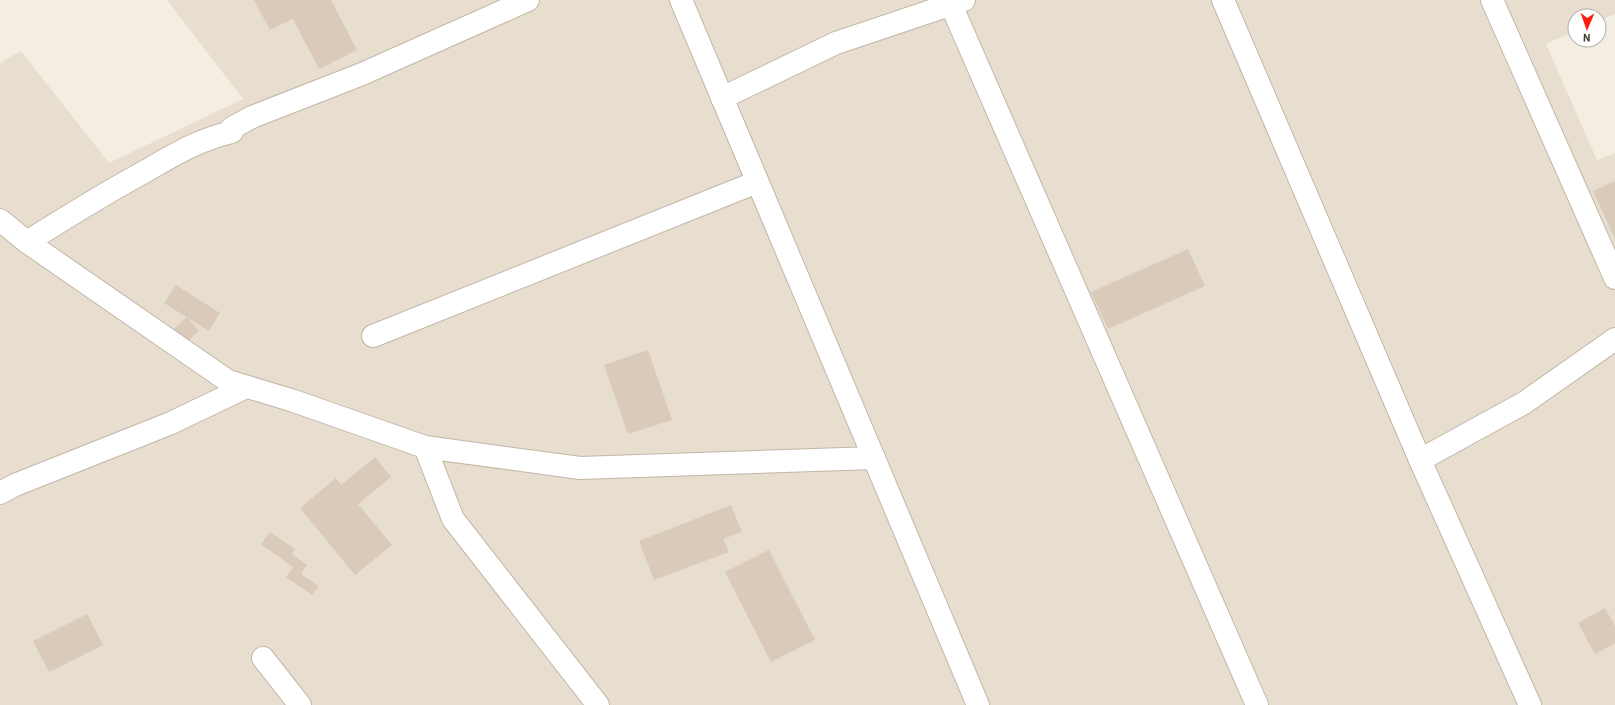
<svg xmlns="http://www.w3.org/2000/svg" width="1615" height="705" font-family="Barlow,sans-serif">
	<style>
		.residential { fill: #e8ded0 }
		.building { fill: #d9caba }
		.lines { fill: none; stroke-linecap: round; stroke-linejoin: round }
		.street-casing { stroke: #c2b6a7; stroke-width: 24 }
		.street { stroke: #fff; stroke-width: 22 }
	</style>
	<rect width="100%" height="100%" fill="#f3ede2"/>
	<polygon class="residential" points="167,0 1615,0 1615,14 1599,21 1599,16 1575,16 1575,31 1546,44 1597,160 1615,153 1615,705 0,705 0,63 21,51 109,163 243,99"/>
	<g class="building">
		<polygon points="254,0 331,0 357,50 319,69 293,19 270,30"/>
		<polygon points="1615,181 1615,239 1593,191"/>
		<polygon points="1188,249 1205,286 1108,329 1091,292"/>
		<polygon points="176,285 220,313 209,331 164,303"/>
		<polygon points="187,317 199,331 185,344 173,330"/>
		<polygon points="648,350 672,420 628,434 604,365"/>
		<polygon points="375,457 391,477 358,504 392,545 355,575 300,508 336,478 341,485"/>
		<polygon points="731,505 742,532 723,539 729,552 654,580 639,541"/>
		<polygon points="270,532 295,549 292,554 307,565 301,574 319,586 312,595 286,577 293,567 261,544"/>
		<polygon points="769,550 815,640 771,662 725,572"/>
		<polygon points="1605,608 1615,626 1615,643 1595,654 1578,623"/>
		<polygon points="87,614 103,645 49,672 33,641"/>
	</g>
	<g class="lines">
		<g class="street-casing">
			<g id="street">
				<polyline points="681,0 978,705"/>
				<polyline points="949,0 1257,705"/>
				<polyline points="1223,0 1420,460 1530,705"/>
				<polyline points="1492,0 1615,278"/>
				<polyline points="722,98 836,43 964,0"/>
				<path d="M0,220l27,22c38,-24 77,-48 117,-70 30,-17 53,-32 88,-40v-4l20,-11 110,-43 166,-74"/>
				<polyline points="27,242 228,381 294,401 425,447 580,468 874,458"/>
				<polyline points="373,336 757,182"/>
				<polyline points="425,447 453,519 598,705"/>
				<polyline points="1420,460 1524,403 1615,339"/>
				<polyline points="0,493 15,485 171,423 246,387"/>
				<polyline points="263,658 300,705"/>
			</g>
		</g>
		<use href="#street" class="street"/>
	</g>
	<g transform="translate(1587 28) rotate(182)"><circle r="19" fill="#ffffff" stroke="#b5b1ad"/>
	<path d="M0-3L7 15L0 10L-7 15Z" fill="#ff1b0e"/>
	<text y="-6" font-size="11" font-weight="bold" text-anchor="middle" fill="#453c32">N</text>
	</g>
</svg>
